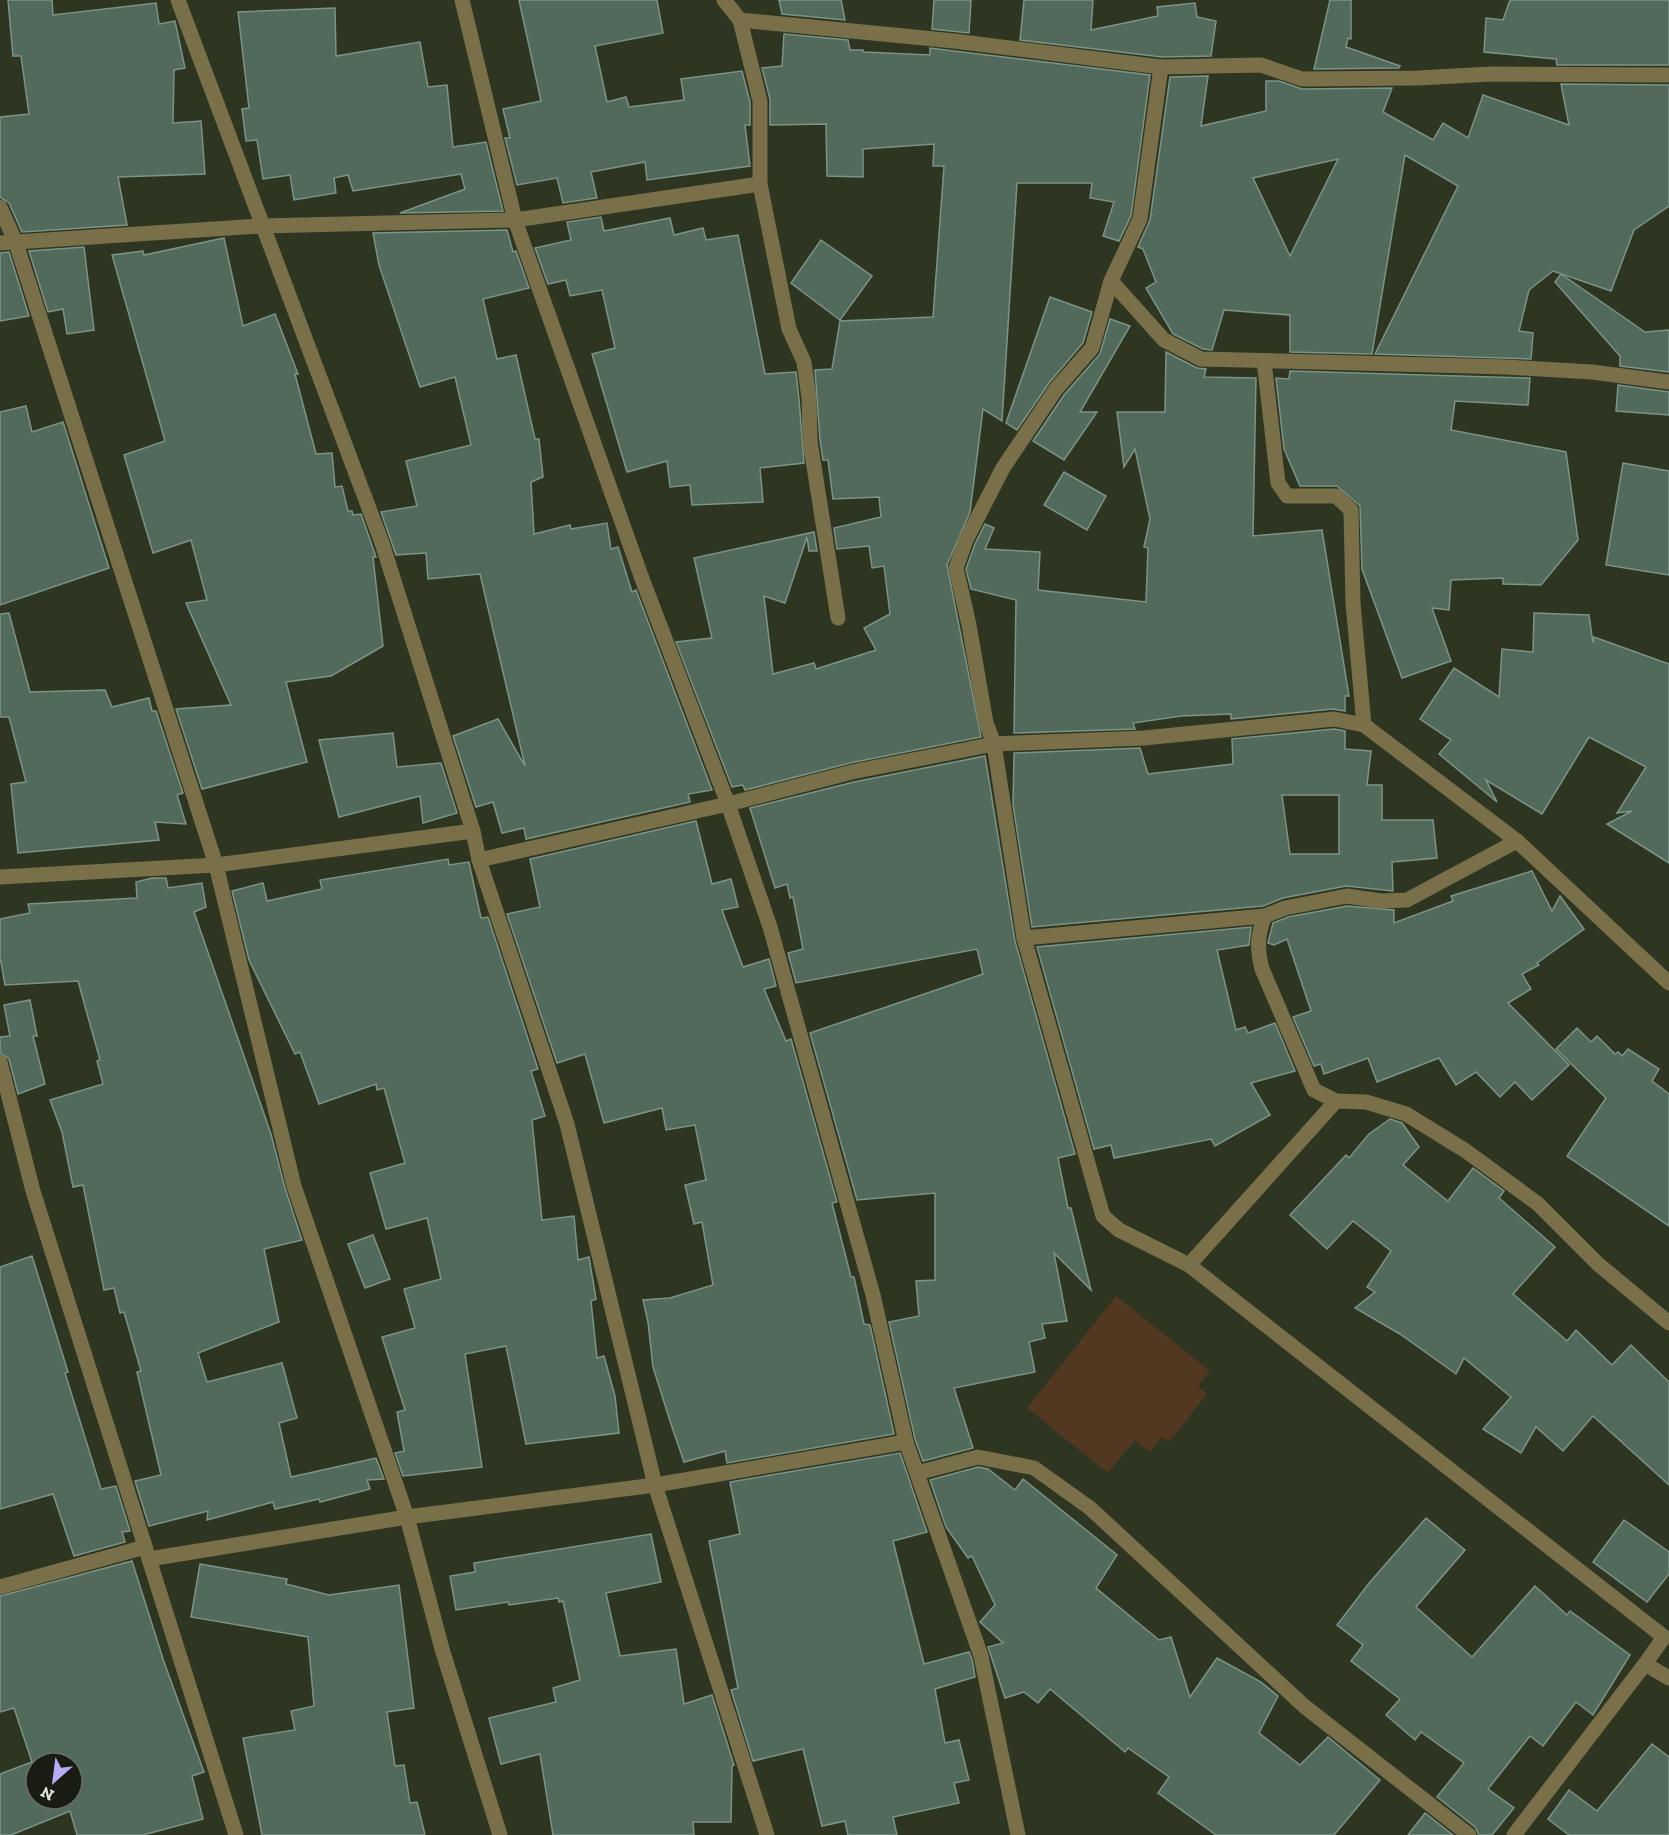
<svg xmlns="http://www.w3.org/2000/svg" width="1669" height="1835" font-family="'Zilla Slab',serif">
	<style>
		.green { fill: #523820 }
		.building { fill: #526a5c; stroke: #7b9486; stroke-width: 1.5; fill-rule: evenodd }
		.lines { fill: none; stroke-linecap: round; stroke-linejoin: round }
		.minor { stroke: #796f48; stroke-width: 15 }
	</style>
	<rect width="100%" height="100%" fill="#2e3622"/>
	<polygon class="green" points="1116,1296 1210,1371 1198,1386 1207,1394 1169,1442 1162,1437 1150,1452 1135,1440 1108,1473 1027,1408"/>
	<g class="building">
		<polygon points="8,0 52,0 53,15 156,3 159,24 175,21 185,68 174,70 173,123 201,121 205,174 118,177 127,225 22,232 9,203 0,197 0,117 29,114 21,56 13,56"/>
		<polygon points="519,0 657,0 663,33 595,46 607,102 626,97 629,107 684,100 681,79 742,71 750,102 750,125 745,125 750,166 647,180 645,162 591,172 597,198 563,203 557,178 517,185 505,138 510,138 503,109 541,101"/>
		<polygon points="779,0 841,0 845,20 782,14"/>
		<polygon points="934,0 971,0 969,33 932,29"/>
		<polygon points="1024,0 1093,0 1091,30 1158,16 1157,7 1195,3 1197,17 1216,21 1211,56 1162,57 1020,40"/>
		<polygon points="1330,0 1351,0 1351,39 1348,38 1346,47 1400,66 1399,68 1314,69"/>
		<polygon points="1510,0 1669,0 1669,65 1557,65 1556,59 1484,52 1486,18 1503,20"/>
		<polygon points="335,8 336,56 420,42 428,87 447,85 453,147 486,142 503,211 400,213 465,189 461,174 353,191 348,175 334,178 336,193 294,200 290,175 263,179 257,140 246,141 242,109 249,108 238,12"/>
		<polygon points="784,34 848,40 850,50 863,50 863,52 930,55 930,48 1150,75 1131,216 1119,241 1103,236 1114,202 1090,198 1092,183 1017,183 1002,421 983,409 970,512 947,565 981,737 850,763 745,790 743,785 732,787 676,642 712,638 694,558 814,532 817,551 809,551 807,537 785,603 764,596 773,674 814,663 816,669 876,650 864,628 890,614 884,566 872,568 869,546 837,549 834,528 881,517 879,497 833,499 828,460 823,460 820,440 815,370 832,369 840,321 933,317 944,166 933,166 934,144 863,149 863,177 827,176 826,124 770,125 770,99 762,68 782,66"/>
		<path d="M1208,76l-7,50 65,-15v-30h13l23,8 90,-1 -9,24 50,28 10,-17 25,15 15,-43 86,30 -8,-41 108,1v121l-35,24 -23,61 -58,-20 -24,19 -10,41 14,2 -2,26 -156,-5 83,-168 -53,-31 -33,199 -82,-2v-37l-66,-5 -12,40 -9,-1 -30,-15 -27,-46 10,-6 -13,-33 -5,-2 12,-27 20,-143zM1338,159l-48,97 -37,-78z"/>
		<polygon points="601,217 604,231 670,218 674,235 703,228 706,240 738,235 765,374 796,372 799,399 804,463 760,468 763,502 692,505 690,485 670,487 667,461 627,472 592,354 615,348 602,290 570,296 566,280 548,284 535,248 571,240 567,222"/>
		<polygon points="507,230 513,252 516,251 529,288 483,299 497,359 516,355 535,439 539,439 543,477 531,482 534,534 570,525 571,529 607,523 611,549 618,547 632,592 636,590 712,790 688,794 690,802 526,839 524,828 502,833 493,802 476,807 453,736 498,719 525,766 480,574 428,579 426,553 396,555 381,512 417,506 406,461 471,445 455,377 420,387 379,265 373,233"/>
		<polygon points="224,238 243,326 275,314 298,374 295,374 316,454 332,453 335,487 342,486 348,511 352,511 353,515 361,514 376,557 373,557 383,646 331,676 286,682 307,762 202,789 176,709 231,705 186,603 207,600 191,540 153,553 124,455 165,441 112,255 143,251 144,255"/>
		<polygon points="821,240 872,276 840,320 791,283"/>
		<polygon points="84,247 94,330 67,334 63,309 48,312 29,251"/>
		<polygon points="9,252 29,316 0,321 0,253"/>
		<polygon points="1561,274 1645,332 1669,330 1669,372 1620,366 1620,356 1555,282"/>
		<polygon points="1050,297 1092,312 1083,343 1049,383 1017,430 1006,423"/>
		<polygon points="1110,319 1130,326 1080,412 1097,412 1064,460 1033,441 1064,395 1100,354"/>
		<polygon points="1166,352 1197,368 1206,369 1204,377 1256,378 1253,536 1322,530 1349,696 1345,696 1345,711 1333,709 1231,719 1231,714 1181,716 1133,723 1135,729 1014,733 1016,600 971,589 966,569 975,544 985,524 994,528 985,549 1040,552 1038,590 1146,602 1148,548 1144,547 1150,519 1135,449 1124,467 1117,412 1165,412"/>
		<polygon points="1290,371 1530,378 1528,405 1455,401 1451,430 1566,452 1578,540 1541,585 1503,584 1503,578 1451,580 1449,610 1432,608 1451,661 1402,678 1362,569 1360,506 1337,486 1300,486 1284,449 1276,378 1289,379"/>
		<polygon points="1618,385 1669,392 1669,415 1616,411"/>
		<polygon points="26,406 32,432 63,422 109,568 0,605 0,412"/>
		<polygon points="1623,463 1669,471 1669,575 1606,565"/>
		<polygon points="1064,472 1106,496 1087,530 1044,505"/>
		<polygon points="9,613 30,692 105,690 112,707 149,698 152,711 156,711 183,793 177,795 186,824 155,822 159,840 18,853 11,784 26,782 9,717 0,717 0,614"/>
		<polygon points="1534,613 1589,615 1593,643 1594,637 1669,664 1669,863 1607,824 1632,811 1617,813 1646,767 1589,737 1542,814 1486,780 1497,802 1439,754 1451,740 1420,719 1454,668 1499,697 1502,649 1533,652"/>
		<path d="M1334,729l11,2v18l26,2 -4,34h15v35h51l4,38 -45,4 1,29 -47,-5 -63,12 -20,8 -231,21 -19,-122 1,-52 126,-5 8,26 85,-10 -1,-25zM1282,795h57v59h-49z"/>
		<polygon points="393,733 397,767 441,763 457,813 423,823 420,796 339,817 319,740"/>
		<polygon points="985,756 1015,941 1075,1154 1058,1158 1068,1208 1071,1208 1091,1290 1054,1253 1067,1321 1042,1324 1045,1338 1029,1342 1035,1372 954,1388 973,1448 923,1461 915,1439 889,1322 919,1316 916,1281 935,1280 935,1193 857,1200 810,1033 983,974 977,949 796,983 788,953 803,949 793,897 790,898 787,884 775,888 750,808 854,782"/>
		<polygon points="696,821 712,884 731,879 738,907 722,910 743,967 769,959 776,986 764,989 786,1041 791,1039 837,1202 832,1203 851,1277 854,1277 864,1324 870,1325 894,1434 727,1463 725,1451 684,1462 671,1424 653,1367 648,1322 643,1300 670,1298 713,1285 702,1222 694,1224 685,1185 706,1180 695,1125 666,1130 662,1108 604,1123 585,1054 557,1063 507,914 540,907 530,859"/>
		<polygon points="448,859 449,865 469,862 481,918 488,917 538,1069 531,1071 545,1116 532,1120 542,1220 574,1216 578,1260 589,1257 596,1299 591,1301 597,1358 604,1356 615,1396 619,1433 526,1444 506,1346 465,1354 482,1467 403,1476 395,1453 404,1451 397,1412 405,1410 382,1337 415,1328 404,1289 441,1279 427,1218 386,1229 370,1173 405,1163 384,1088 377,1090 376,1084 319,1104 300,1052 295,1054 249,960 232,891 263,883 267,901 322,889 320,880"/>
		<polygon points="1532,871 1552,911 1560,896 1584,929 1537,963 1539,965 1522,974 1531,989 1508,1003 1569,1065 1532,1100 1515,1082 1500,1097 1476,1072 1456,1085 1439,1058 1377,1082 1368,1058 1324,1074 1321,1064 1314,1066 1293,1017 1311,1011 1287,939 1274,945 1268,943 1273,923 1288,917 1347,906 1394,910 1394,923 1453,901 1451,896"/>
		<polygon points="152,878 166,878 168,888 202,883 206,907 194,912 271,1134 285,1188 302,1240 264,1249 279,1322 198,1353 207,1382 282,1363 297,1418 279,1423 291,1477 376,1458 384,1479 367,1480 370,1489 320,1502 319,1499 275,1509 273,1502 207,1520 208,1511 149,1526 135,1481 161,1475 137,1372 141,1371 124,1312 120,1313 114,1288 104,1290 83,1185 73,1187 62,1132 50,1100 103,1084 97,1061 100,1060 78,981 5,985 0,957 0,919 30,913 28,904 137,898 136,882"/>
		<polygon points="1251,927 1249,945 1217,950 1236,1030 1245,1027 1248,1033 1275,1023 1295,1071 1251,1083 1270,1115 1215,1146 1211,1139 1114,1158 1111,1145 1094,1149 1037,947"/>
		<polygon points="30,1000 37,1036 33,1036 45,1084 18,1094 9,1059 0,1053 0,1037 10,1036 4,1005"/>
		<polygon points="1577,1028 1591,1042 1597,1036 1615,1054 1618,1052 1622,1056 1628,1049 1659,1069 1652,1081 1669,1094 1669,1226 1567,1156 1606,1098 1556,1049"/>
		<polygon points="1390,1119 1402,1123 1419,1147 1403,1165 1448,1201 1473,1168 1504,1191 1499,1198 1555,1247 1513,1294 1567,1341 1576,1330 1612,1365 1631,1345 1669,1382 1669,1485 1593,1416 1563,1451 1536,1427 1521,1453 1483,1429 1511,1397 1464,1358 1456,1374 1400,1334 1355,1308 1375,1292 1367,1287 1391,1251 1353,1221 1327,1249 1290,1215 1346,1155 1349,1158 1369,1134"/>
		<polygon points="373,1235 390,1279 365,1288 348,1244"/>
		<polygon points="32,1256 68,1372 65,1373 101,1489 116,1486 130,1531 122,1532 125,1542 74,1556 53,1494 0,1509 0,1267"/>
		<polygon points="900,1453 927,1532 893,1541 924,1664 969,1652 972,1659 975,1677 935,1689 945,1743 959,1740 969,1780 954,1783 959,1803 893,1817 897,1835 848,1835 845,1821 822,1826 803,1749 753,1761 731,1690 738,1688 709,1541 740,1534 730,1482"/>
		<polygon points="978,1467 988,1469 1015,1490 1023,1479 1117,1555 1096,1588 1159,1640 1171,1637 1190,1697 1217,1658 1261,1682 1278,1696 1259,1733 1300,1765 1328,1737 1380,1780 1334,1835 1216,1835 1158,1793 1169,1777 1128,1748 1125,1752 1050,1689 1038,1703 1024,1692 1005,1698 988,1647 1003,1643 980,1622 995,1605 972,1556 968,1558 946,1527 930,1480"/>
		<polygon points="1426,1518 1465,1550 1416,1607 1472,1657 1535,1586 1567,1615 1570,1611 1630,1655 1593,1715 1576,1702 1543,1746 1530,1736 1488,1789 1514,1808 1492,1835 1479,1835 1475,1827 1437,1797 1464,1763 1421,1732 1415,1740 1386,1715 1400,1699 1351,1661 1363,1645 1337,1625 1370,1582"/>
		<polygon points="1624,1520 1669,1552 1669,1574 1647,1602 1593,1562"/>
		<polygon points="651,1534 661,1582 606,1593 620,1656 676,1649 684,1704 712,1695 734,1765 732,1766 731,1822 693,1822 694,1835 553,1835 540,1754 501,1764 489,1718 556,1702 553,1688 580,1680 563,1601 559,1602 558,1598 509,1605 508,1602 456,1610 450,1576 475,1572 474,1563"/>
		<path d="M132,1561l32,101 40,110 -12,4 11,43 -60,16h-66l-7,-24 -59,24h-11v-61l32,-12 -18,-54 -14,4v-116zM36,1763h36v36h-36z"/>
		<polygon points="200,1564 287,1579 286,1584 329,1595 399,1585 414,1708 387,1712 395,1766 404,1765 410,1803 417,1802 425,1835 262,1835 243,1738 295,1730 291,1711 314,1706 308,1637 191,1617"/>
		<polygon points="1652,1744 1669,1757 1669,1835 1569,1835 1548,1819 1569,1790 1597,1811"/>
		<polygon points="1425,1813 1453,1835 1408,1835"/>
	</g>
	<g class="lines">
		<g class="minor">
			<polyline points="178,0 382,543 473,831 479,860 567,1124 655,1485 767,1835"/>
			<polyline points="462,0 515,220 641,576 728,804 770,927 873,1295 906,1442 981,1656 1018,1835"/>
			<polyline points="724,0 740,20 954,41 1161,67 1261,65 1302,79 1419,78 1491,74 1669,75"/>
			<polyline points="740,20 760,101 760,184 789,329 804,362 809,398 810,441 838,618"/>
			<polyline points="1161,67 1140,219 1111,281 1164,340 1201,359 1506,367 1592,372 1669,382"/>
			<polyline points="0,207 16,243 216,865 294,1186 407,1517 442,1649 500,1835"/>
			<polyline points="0,243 261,226 515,220 760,184"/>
			<polyline points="1111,281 1092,348 1056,389 1003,468 966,540 956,568 969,625 986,723 994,744 1024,938 1103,1216 1119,1230 1189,1265 1664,1637 1645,1664 1669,1678"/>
			<polyline points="1264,361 1278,483 1287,496 1336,496 1351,510 1353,603 1364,725"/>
			<path d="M1517,841l-110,59 -26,1 -34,-5 -62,12 -20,8c-8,18 -8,34 -3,53l52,121 22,11 30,1 40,12 60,37 72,53 60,60 71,59"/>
			<polyline points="479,860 728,804 852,772 994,744 1144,738 1334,719 1364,725 1517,841 1669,983"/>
			<polyline points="0,877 216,865 473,831"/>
			<polyline points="1024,938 1265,916"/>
			<polyline points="0,1062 33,1191 236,1835"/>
			<polyline points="1189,1265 1336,1101"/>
			<polyline points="917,1473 978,1457 1034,1468 1090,1508 1304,1706 1469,1835"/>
			<polyline points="149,1559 407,1517 655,1485 906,1442"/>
			<polyline points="0,1587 145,1547"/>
			<polyline points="1514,1835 1645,1664"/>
		</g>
	</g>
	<g transform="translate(54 1781) rotate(208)"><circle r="28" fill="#181c13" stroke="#686d62" stroke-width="1.5"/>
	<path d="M0-4.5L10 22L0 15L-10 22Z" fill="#b4acf9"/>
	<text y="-9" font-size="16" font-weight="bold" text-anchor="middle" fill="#e0e6d9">N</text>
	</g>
</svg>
